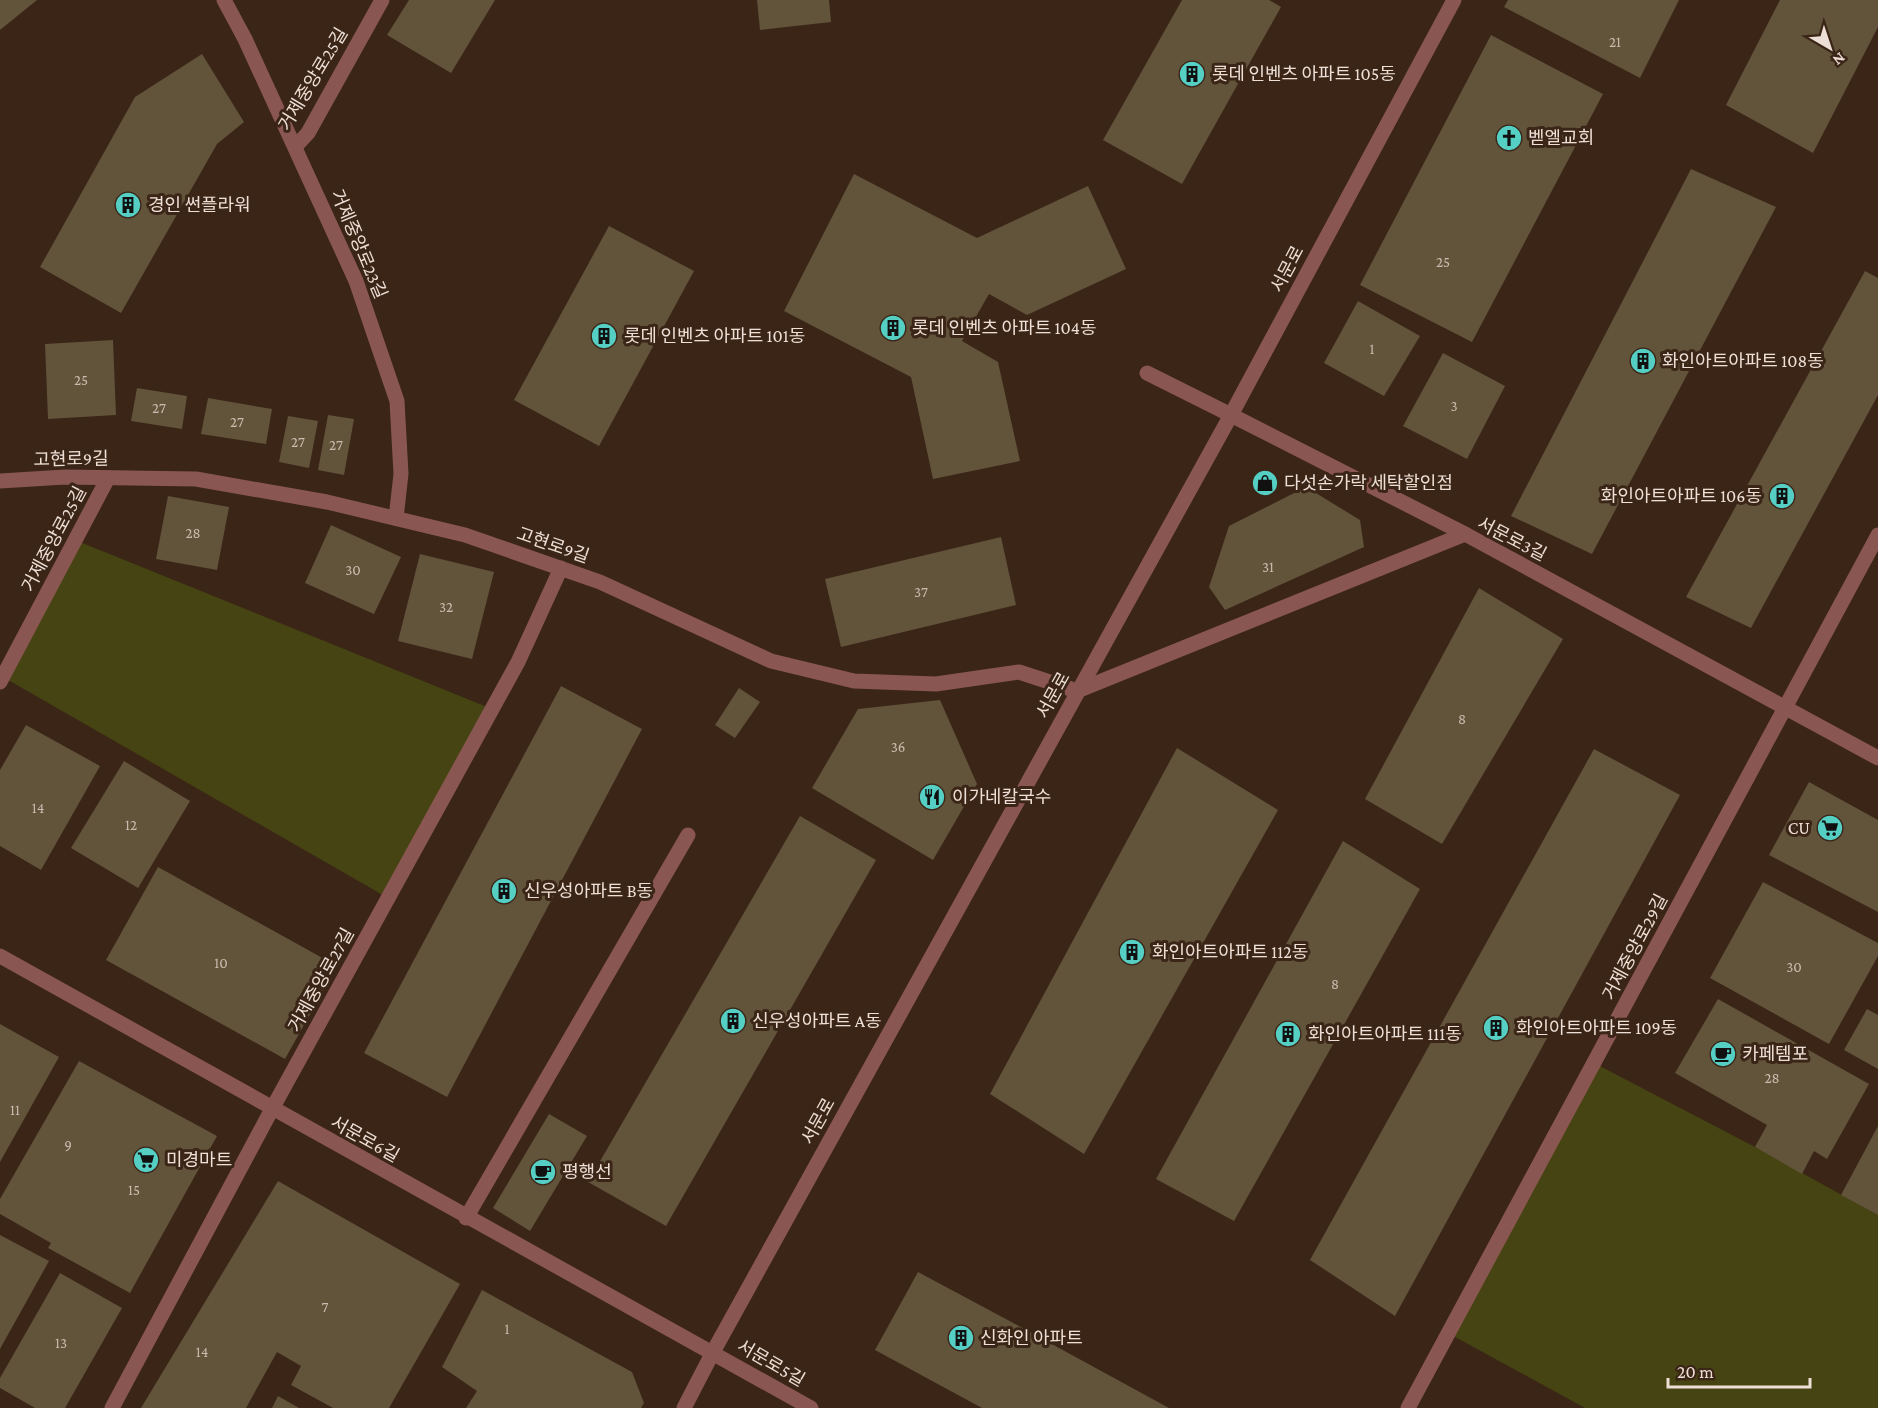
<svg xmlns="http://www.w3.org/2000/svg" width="1878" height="1408" font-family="'Crimson Pro','Noto Sans KR',serif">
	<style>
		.green { fill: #464412 }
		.building { fill: #62533b }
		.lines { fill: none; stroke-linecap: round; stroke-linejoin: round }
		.minor { stroke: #8a5651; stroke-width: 15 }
		.tertiary { stroke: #8a5651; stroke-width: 15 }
		.labels { text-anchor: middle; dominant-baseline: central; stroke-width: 6; stroke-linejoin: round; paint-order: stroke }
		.number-label { font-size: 15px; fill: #cbbcaf }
		.poi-label { font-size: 18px; fill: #eedfd6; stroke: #3a2517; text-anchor: start }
		.street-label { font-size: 18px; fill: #eedfd6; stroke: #3a2517 }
	</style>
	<rect width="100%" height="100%" fill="#3a2517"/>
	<g class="green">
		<polygon points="75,540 492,709 388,898 3,677"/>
		<polygon points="1594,1063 1755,1147 1878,1215 1878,1408 1585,1408 1448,1333"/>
	</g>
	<g class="building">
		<polygon points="0,0 37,0 0,30"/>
		<polygon points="409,0 495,0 451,73 387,35"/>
		<polygon points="757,0 829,0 831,22 760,30"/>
		<polygon points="1182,0 1269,0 1281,7 1182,184 1103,140"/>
		<polygon points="1508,0 1679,0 1640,78 1504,7"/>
		<polygon points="1780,0 1878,0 1878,27 1813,153 1726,105"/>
		<polygon points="1491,35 1603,94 1472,342 1360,285"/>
		<polygon points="202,54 244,122 217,144 121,313 40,267 135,97"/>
		<polygon points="1691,169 1776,207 1592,554 1511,516"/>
		<polygon points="854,174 977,238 1088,186 1126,269 1027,315 989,294 962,341 998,362 1020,461 933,479 911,377 784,311"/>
		<polygon points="609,226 694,271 599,446 514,400"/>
		<polygon points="1865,271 1878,278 1878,395 1751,628 1686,597"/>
		<polygon points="1358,301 1420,336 1384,396 1324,363"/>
		<polygon points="113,340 116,415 48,419 45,344"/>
		<polygon points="1443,353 1505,386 1467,459 1403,426"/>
		<polygon points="137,388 187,396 182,429 131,421"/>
		<polygon points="208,398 272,409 266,444 201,434"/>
		<polygon points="328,415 354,419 344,475 318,470"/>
		<polygon points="288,416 318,421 309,468 279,462"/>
		<polygon points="1306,487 1360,520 1364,547 1225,610 1209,587 1229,526"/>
		<polygon points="168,496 229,507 217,570 156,559"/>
		<polygon points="331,525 401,557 374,614 305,583"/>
		<polygon points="1001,537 1016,605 841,647 825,579"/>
		<polygon points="420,554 494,572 472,659 398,641"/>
		<polygon points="1479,588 1563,639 1442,844 1365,799"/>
		<polygon points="561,686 642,729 447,1097 364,1053"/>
		<polygon points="739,688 760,702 735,738 715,725"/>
		<polygon points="940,700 977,784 933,860 812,788 858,709"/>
		<polygon points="26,725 100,766 41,870 0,846 0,770"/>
		<polygon points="1177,748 1278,810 1084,1154 990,1094"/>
		<polygon points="1594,749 1680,795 1395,1316 1310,1260"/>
		<polygon points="124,761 190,801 138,888 71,848"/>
		<polygon points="1809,782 1878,820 1878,912 1769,855"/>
		<polygon points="800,816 876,860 666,1226 588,1182"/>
		<polygon points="1343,841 1420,889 1234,1221 1156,1179"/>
		<polygon points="158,867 337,966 285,1059 106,960"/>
		<polygon points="1763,882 1878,943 1878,956 1829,1044 1710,978"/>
		<polygon points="1718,999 1869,1084 1827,1159 1814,1151 1802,1174 1755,1147 1767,1125 1675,1073"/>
		<polygon points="1867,1009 1878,1015 1878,1069 1844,1050"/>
		<polygon points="0,1024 59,1057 0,1162"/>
		<polygon points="79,1061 217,1136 130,1293 48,1248 51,1243 0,1214 0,1199"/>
		<polygon points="549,1114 587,1136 530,1231 493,1208"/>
		<polygon points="1878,1126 1878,1215 1841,1195"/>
		<polygon points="278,1181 460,1284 389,1408 333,1408 291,1385 301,1366 277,1352 246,1408 141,1408"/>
		<polygon points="0,1235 49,1261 0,1349"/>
		<polygon points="918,1272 1017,1325 1169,1408 982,1408 875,1350"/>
		<polygon points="60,1273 122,1308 65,1408 35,1408 0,1388 0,1378"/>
		<polygon points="482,1290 632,1372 644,1403 641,1408 466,1408 477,1391 442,1367"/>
		<polygon points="278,1396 299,1408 272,1408"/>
	</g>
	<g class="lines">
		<g class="minor">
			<polyline points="224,0 245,39 356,281 397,401 401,474 396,518"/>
			<polyline points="295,147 308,133 382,0"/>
			<polyline points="1147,373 1231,415"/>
			<polyline points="0,481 65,477 196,479 327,502 465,535 600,582 771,661 854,681 936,684 1019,672 1077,691"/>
			<polyline points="0,682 108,478"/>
			<polyline points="0,956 811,1408"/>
			<polyline points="466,1218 688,835"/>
			<polyline points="112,1408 272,1109 518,662 561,568"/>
			<polyline points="1408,1408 1878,535"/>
		</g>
		<g class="tertiary">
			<polyline points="1231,415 1465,534"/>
			<polyline points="1077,691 1465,534 1878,758"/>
			<polyline points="684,1408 713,1352 1231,415 1454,0"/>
		</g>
	</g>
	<defs>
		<g id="building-disc" transform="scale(1.35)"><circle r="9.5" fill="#55cec4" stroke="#3a2517"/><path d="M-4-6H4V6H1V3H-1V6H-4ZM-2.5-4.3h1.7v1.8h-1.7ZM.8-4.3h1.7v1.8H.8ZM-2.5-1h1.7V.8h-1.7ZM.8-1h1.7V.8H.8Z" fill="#111"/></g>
		<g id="church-disc" transform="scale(1.35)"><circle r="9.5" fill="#55cec4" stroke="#3a2517"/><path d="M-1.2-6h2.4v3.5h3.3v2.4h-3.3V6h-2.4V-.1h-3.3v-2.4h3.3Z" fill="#111"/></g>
		<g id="shop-disc" transform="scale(1.35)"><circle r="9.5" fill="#55cec4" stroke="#3a2517"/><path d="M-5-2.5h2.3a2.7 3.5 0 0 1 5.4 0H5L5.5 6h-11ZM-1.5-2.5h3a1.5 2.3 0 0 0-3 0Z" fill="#111"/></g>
		<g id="restaurant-disc" transform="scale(1.35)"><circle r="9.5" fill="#55cec4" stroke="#3a2517"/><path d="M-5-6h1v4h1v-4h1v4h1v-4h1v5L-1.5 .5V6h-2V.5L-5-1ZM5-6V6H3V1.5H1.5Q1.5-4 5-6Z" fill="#111"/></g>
		<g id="supermarket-disc" transform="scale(1.35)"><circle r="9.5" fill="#55cec4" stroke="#3a2517"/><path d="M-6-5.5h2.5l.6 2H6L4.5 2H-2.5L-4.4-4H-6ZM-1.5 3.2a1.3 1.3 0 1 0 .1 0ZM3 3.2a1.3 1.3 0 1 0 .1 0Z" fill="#111"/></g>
		<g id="cafe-disc" transform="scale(1.35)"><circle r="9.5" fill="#55cec4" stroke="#3a2517"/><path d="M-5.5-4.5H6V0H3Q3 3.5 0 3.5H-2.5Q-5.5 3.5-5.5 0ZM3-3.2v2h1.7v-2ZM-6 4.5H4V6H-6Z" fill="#111"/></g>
	</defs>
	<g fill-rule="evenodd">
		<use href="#building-disc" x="1192" y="74"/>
		<use href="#church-disc" x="1509" y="138"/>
		<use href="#building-disc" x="128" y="205"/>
		<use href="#building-disc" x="893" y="328"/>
		<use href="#building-disc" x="604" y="336"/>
		<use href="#building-disc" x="1643" y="361"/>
		<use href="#shop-disc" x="1265" y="483"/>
		<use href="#building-disc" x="1782" y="496"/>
		<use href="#restaurant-disc" x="932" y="797"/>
		<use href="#supermarket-disc" x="1830" y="828"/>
		<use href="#building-disc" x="504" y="891"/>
		<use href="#building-disc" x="1132" y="952"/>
		<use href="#building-disc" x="733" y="1021"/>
		<use href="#building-disc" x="1496" y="1028"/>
		<use href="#building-disc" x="1288" y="1034"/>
		<use href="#cafe-disc" x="1723" y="1054"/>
		<use href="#supermarket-disc" x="146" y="1160"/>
		<use href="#cafe-disc" x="543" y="1172"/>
		<use href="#building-disc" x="961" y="1338"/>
	</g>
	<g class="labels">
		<g class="number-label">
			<text x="1615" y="42">21</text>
			<text x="1443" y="262">25</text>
			<text x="1372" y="349">1</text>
			<text x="81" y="380">25</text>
			<text x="1454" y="406">3</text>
			<text x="159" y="408">27</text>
			<text x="237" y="422">27</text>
			<text x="298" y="442">27</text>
			<text x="336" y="445">27</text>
			<text x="193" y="533">28</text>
			<text x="1268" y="567">31</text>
			<text x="353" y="570">30</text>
			<text x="921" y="592">37</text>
			<text x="446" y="607">32</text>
			<text x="1462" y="719">8</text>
			<text x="898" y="747">36</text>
			<text x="38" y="808">14</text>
			<text x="131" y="825">12</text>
			<text x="221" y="963">10</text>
			<text x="1794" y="967">30</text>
			<text x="1335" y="984">8</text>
			<text x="1772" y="1078">28</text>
			<text x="15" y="1110">11</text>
			<text x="68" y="1145">9</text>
			<text x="134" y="1190">15</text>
			<text x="325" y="1307">7</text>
			<text x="507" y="1329">1</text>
			<text x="61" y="1343">13</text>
			<text x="202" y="1352">14</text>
		</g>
		<g class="poi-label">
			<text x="1212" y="74">롯데 인벤츠 아파트 105동</text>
			<text x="1528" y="138">벧엘교회</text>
			<text x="148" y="205">경인 썬플라워</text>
			<text x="912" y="328">롯데 인벤츠 아파트 104동</text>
			<text x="624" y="336">롯데 인벤츠 아파트 101동</text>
			<text x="1662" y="361">화인아트아파트 108동</text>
			<text x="1284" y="483">다섯손가락 세탁할인점</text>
			<text x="1762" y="496" text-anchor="end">화인아트아파트 106동</text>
			<text x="952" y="797">이가네칼국수</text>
			<text x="1810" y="828" text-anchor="end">CU</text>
			<text x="524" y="891">신우성아파트 B동</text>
			<text x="1152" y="952">화인아트아파트 112동</text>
			<text x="752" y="1021">신우성아파트 A동</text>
			<text x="1516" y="1028">화인아트아파트 109동</text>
			<text x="1308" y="1034">화인아트아파트 111동</text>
			<text x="1742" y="1054">카페템포</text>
			<text x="166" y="1160">미경마트</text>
			<text x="562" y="1172">평행선</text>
			<text x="980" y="1338">신화인 아파트</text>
		</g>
		<g class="street-label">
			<text transform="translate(313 79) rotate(-59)">거제중앙로25길</text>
			<text transform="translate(359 244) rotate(67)">거제중앙로23길</text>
			<text transform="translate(1287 269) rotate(-62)">서문로</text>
			<text transform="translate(71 459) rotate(-1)">고현로9길</text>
			<text transform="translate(54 539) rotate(-62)">거제중앙로25길</text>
			<text transform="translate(1512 539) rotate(27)">서문로3길</text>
			<text transform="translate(553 545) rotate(19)">고현로9길</text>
			<text transform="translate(1053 695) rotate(-61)">서문로</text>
			<text transform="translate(1635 947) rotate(-62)">거제중앙로29길</text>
			<text transform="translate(321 980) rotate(-61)">거제중앙로27길</text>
			<text transform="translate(818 1121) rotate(-61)">서문로</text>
			<text transform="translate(365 1139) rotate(29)">서문로6길</text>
			<text transform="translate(771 1363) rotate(30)">서문로5길</text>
		</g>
	</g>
	<g transform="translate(1830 48) rotate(141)" stroke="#3a2517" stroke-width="4.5" paint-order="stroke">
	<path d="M0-4.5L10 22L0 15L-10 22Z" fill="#eedfd6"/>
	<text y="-9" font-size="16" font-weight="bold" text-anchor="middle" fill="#eedfd6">N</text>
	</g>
	<path d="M1668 1378v9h142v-9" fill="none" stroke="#eedfd6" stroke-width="3"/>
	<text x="1677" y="1378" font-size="18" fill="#eedfd6" stroke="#3a2517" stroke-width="4.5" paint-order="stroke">20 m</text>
</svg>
